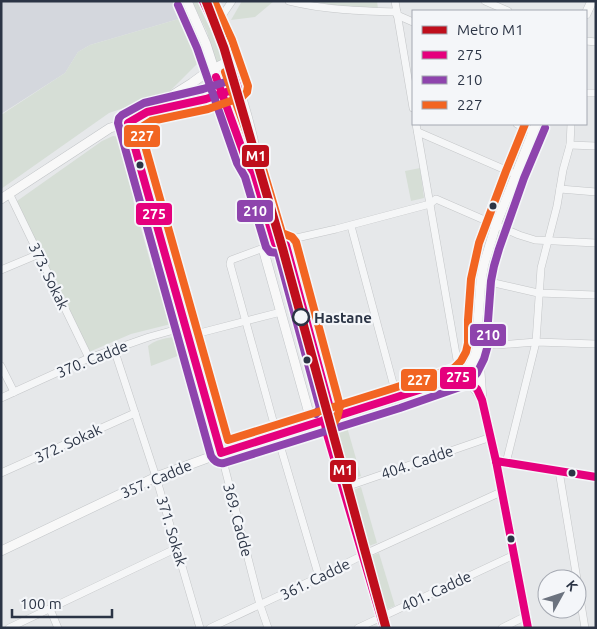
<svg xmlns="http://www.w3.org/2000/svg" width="597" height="629" font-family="Ubuntu,sans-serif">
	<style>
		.built { fill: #d4d7dd }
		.green { fill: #d6ded6 }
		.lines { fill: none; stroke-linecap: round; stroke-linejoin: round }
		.minor-casing { stroke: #c4c6c8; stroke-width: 8 }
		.major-casing { stroke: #c2c5c8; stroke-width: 10 }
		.minor { stroke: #f5f6f7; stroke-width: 7 }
		.major { stroke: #f8f8f8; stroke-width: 9 }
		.bus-1-casing { stroke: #f4f6f9; stroke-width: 11 }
		.bus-2-casing { stroke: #f4f6f9; stroke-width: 11 }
		.bus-3-casing { stroke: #f4f6f9; stroke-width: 11 }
		.bus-1 { stroke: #e5007d; stroke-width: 8 }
		.bus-2 { stroke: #8e44ad; stroke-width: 8 }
		.bus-3 { stroke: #f26522; stroke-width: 8 }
		.metro-1-casing { stroke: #f4f6f9; stroke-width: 12 }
		.metro-1 { stroke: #bf0e1c; stroke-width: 9 }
		.bus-dot { fill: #2b3445; stroke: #f4f6f9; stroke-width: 2 }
		.stop-dot { fill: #f4f6f9; stroke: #2b3445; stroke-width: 2.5 }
		.labels { text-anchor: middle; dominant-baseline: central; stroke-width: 4.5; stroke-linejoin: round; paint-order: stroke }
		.street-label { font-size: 15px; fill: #2b3445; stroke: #f4f6f9 }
		.stop-label { font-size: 15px; font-weight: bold; fill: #2b3445; stroke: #f4f6f9; text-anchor: start }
		.line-badge { stroke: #f4f6f9; stroke-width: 2 }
		.badge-label { font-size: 14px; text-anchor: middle; font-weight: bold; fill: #fff }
	</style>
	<rect width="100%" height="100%" fill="#e6e8ea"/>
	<polygon class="built" points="1,1 172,1 182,18 90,45 78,52 65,73 1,114"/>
	<g class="green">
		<polygon points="192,1 197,1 215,37 224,60 216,62 207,32"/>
		<polygon points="242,1 274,1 255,17 231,20"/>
		<polygon points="310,1 377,1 378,9 340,6"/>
		<polygon points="182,18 194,33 204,57 168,93 109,113 1,189 1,115 65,73 78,52 90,45"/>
		<polygon points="213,77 217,88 178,103 178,101"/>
		<polygon points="113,136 119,137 120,139 138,198 133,200 152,268 159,266 175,323 131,334 89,352 17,201 102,141"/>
		<polygon points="420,168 424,198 411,201 405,171"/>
		<path d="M174,337l7,6 2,11 -32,12 -3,-20c7,-6 17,-8 26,-9z"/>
		<polygon points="345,420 361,476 348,480 333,423"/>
		<polygon points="361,487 377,543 366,547 351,491"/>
		<polygon points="379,553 395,606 385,610 369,557"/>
	</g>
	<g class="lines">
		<g class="minor-casing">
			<g id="minor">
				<path d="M289,1c36,9 72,10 108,11"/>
				<polyline points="395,1 413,108"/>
				<polyline points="485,1 508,11"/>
				<polyline points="397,15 413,22"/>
				<polyline points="215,26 232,1"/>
				<polyline points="586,41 596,42"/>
				<polyline points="586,93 596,93"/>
				<polyline points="128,123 221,453 260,605 268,628"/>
				<polyline points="416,124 460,377"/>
				<polyline points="517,124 533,131"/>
				<polyline points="418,132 515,174"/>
				<polyline points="570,145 596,146"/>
				<polyline points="560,189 596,192"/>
				<polyline points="9,193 89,358"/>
				<polyline points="351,226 397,398"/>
				<polyline points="279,242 336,229 430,204 436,199 519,235 535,240 596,243"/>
				<polyline points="269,246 231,260 230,264 277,435 319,577"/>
				<polyline points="1,270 39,254"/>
				<polyline points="481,280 538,293 596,295"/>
				<polyline points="188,336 281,312"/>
				<polyline points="478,344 497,345 536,342 596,344"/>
				<polyline points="114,349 156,477 200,628"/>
				<polyline points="1,366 14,392"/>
				<polyline points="1,398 89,358 149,337 185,327"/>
				<polyline points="496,461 596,477"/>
				<polyline points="506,463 536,342 541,268 557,206 563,170 570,145 571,124"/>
				<polyline points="559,471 577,579"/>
				<polyline points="1,473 135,413"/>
				<polyline points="343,488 491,437"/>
				<polyline points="577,580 585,628"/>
				<polyline points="50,609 58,628"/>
				<polyline points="9,628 177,548"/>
				<polyline points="210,628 319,577 363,555 501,492"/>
				<polyline points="358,628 514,555"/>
				<polyline points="502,628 526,616"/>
			</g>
		</g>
		<g class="major-casing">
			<g id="major">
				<polyline points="187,1 206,44 214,69 246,160 254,173 275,243"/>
				<path d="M203,1c23,47 41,96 52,147l1,10 -2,15"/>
				<polyline points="586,14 592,1"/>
				<polyline points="152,111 206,99 238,88"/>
				<polyline points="1,199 110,128 128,123 192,83 207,72 229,61"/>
				<path d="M460,377c10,5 16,11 21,21"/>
				<path d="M312,424l-48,-172c3,-8 15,-12 22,-7l44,163 -2,6 -4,6 3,14 57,194"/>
				<polyline points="1,551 156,477 221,453 312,424 397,398 460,377 469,367 475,356 478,344"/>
				<polyline points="528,628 496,461 482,400 478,344 478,321 481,280 484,264 496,225 536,124"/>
			</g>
		</g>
		<use href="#minor" class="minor"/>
		<use href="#major" class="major"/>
		<g class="bus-1-casing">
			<g id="bus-1">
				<polyline points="203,1 223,43 238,88 206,99 147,112 128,123 221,453 460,377 477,389 482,400 496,461 528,628"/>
				<polyline points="216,77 246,160 254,173 275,243 282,243 286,245 330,408 328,414 324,420 327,434 384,628"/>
				<polyline points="496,461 596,477"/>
			</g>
		</g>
		<g class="bus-2-casing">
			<g id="bus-2">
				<polyline points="178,5 197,48 237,163 245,177 266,247 270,252 278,253 320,408 316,414"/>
				<path d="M235,79l-32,10 -59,14 -22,12 -3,3 -1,5 93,333c3,5 7,8 13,7l176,-55 63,-22 4,-2 10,-11 7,-14 4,-14v-24l3,-40 3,-15 5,-17 25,-71 21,-50"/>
			</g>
		</g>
		<g class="bus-3-casing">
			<g id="bus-3">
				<polyline points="214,1 232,40 248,86 247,92 242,97 208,109 151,121 140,128 228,440 394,388 454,368 461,361 466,352 468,343 468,320 471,279 479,243 506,171 525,124"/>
				<polyline points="225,72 255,156 263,169 282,233 292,237 296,242 340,406 337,418 332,426"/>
			</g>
		</g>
		<use href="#bus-1" class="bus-1"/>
		<use href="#bus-2" class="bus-2"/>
		<use href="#bus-3" class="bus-3"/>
		<g class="metro-1-casing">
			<polyline id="metro-1" points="206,1 224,48 283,250 386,628"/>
		</g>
		<use href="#metro-1" class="metro-1"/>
	</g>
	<g class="bus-dot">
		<circle cx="140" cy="165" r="4.5"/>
		<circle cx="493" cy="206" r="4.5"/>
		<circle cx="307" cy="360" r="4.5"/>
		<circle cx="572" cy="473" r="4.5"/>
		<circle cx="511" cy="539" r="4.5"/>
	</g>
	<circle class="stop-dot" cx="301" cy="317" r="8"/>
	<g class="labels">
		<g class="street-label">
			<text transform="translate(49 276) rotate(64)">373. Sokak</text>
			<text transform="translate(92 359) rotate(-22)">370. Cadde</text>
			<text transform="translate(68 443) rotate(-25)">372. Sokak</text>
			<text transform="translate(417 462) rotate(-19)">404. Cadde</text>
			<text transform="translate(156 479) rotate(-23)">357. Cadde</text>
			<text transform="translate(238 520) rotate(75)">369. Cadde</text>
			<text transform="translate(172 531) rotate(73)">371. Sokak</text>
			<text transform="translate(315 579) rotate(-26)">361. Cadde</text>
			<text transform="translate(436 591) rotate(-25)">401. Cadde</text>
		</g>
		<g class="stop-label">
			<text x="314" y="317">Hastane</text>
		</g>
	</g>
	<g class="line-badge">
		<rect x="123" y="124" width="38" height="24" rx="5" fill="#f26522"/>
		<rect x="241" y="144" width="29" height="24" rx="5" fill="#bf0e1c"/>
		<rect x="236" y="199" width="38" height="24" rx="5" fill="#8e44ad"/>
		<rect x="135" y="202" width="38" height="24" rx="5" fill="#e5007d"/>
		<rect x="469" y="323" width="38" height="24" rx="5" fill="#8e44ad"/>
		<rect x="439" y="366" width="38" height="24" rx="5" fill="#e5007d"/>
		<rect x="400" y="368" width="38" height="24" rx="5" fill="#f26522"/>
		<rect x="329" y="459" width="28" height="24" rx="5" fill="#bf0e1c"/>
	</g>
	<g class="badge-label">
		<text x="142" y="141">227</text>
		<text x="256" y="161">M1</text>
		<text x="255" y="216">210</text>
		<text x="154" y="219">275</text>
		<text x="488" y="340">210</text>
		<text x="458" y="382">275</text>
		<text x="419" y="385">227</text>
		<text x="343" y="475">M1</text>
	</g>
	<rect width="597" height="629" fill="none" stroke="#2b3445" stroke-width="5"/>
	<rect x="412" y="10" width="175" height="115" fill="#f4f6f9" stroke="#a4a8b1"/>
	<rect x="422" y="26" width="25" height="8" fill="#bf0e1c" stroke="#a4a8b1"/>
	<text x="457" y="35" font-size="15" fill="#2b3445">Metro M1</text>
	<rect x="422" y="51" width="25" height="8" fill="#e5007d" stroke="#a4a8b1"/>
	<text x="457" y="60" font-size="15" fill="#2b3445">275</text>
	<rect x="422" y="76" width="25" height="8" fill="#8e44ad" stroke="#a4a8b1"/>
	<text x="457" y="85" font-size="15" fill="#2b3445">210</text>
	<rect x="422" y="101" width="25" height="8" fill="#f26522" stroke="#a4a8b1"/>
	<text x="457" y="110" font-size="15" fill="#2b3445">227</text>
	<g transform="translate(562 594) rotate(50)"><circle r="24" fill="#f4f6f9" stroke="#a4a8b1"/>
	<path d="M0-4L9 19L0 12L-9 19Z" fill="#6c737f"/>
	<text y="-8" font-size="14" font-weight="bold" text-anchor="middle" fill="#2b3445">K</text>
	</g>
	<path d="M12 609v8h100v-8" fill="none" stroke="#2b3445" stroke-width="2.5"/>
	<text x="20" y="609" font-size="15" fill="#2b3445" stroke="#f4f6f9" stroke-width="4" paint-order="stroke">100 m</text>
</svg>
